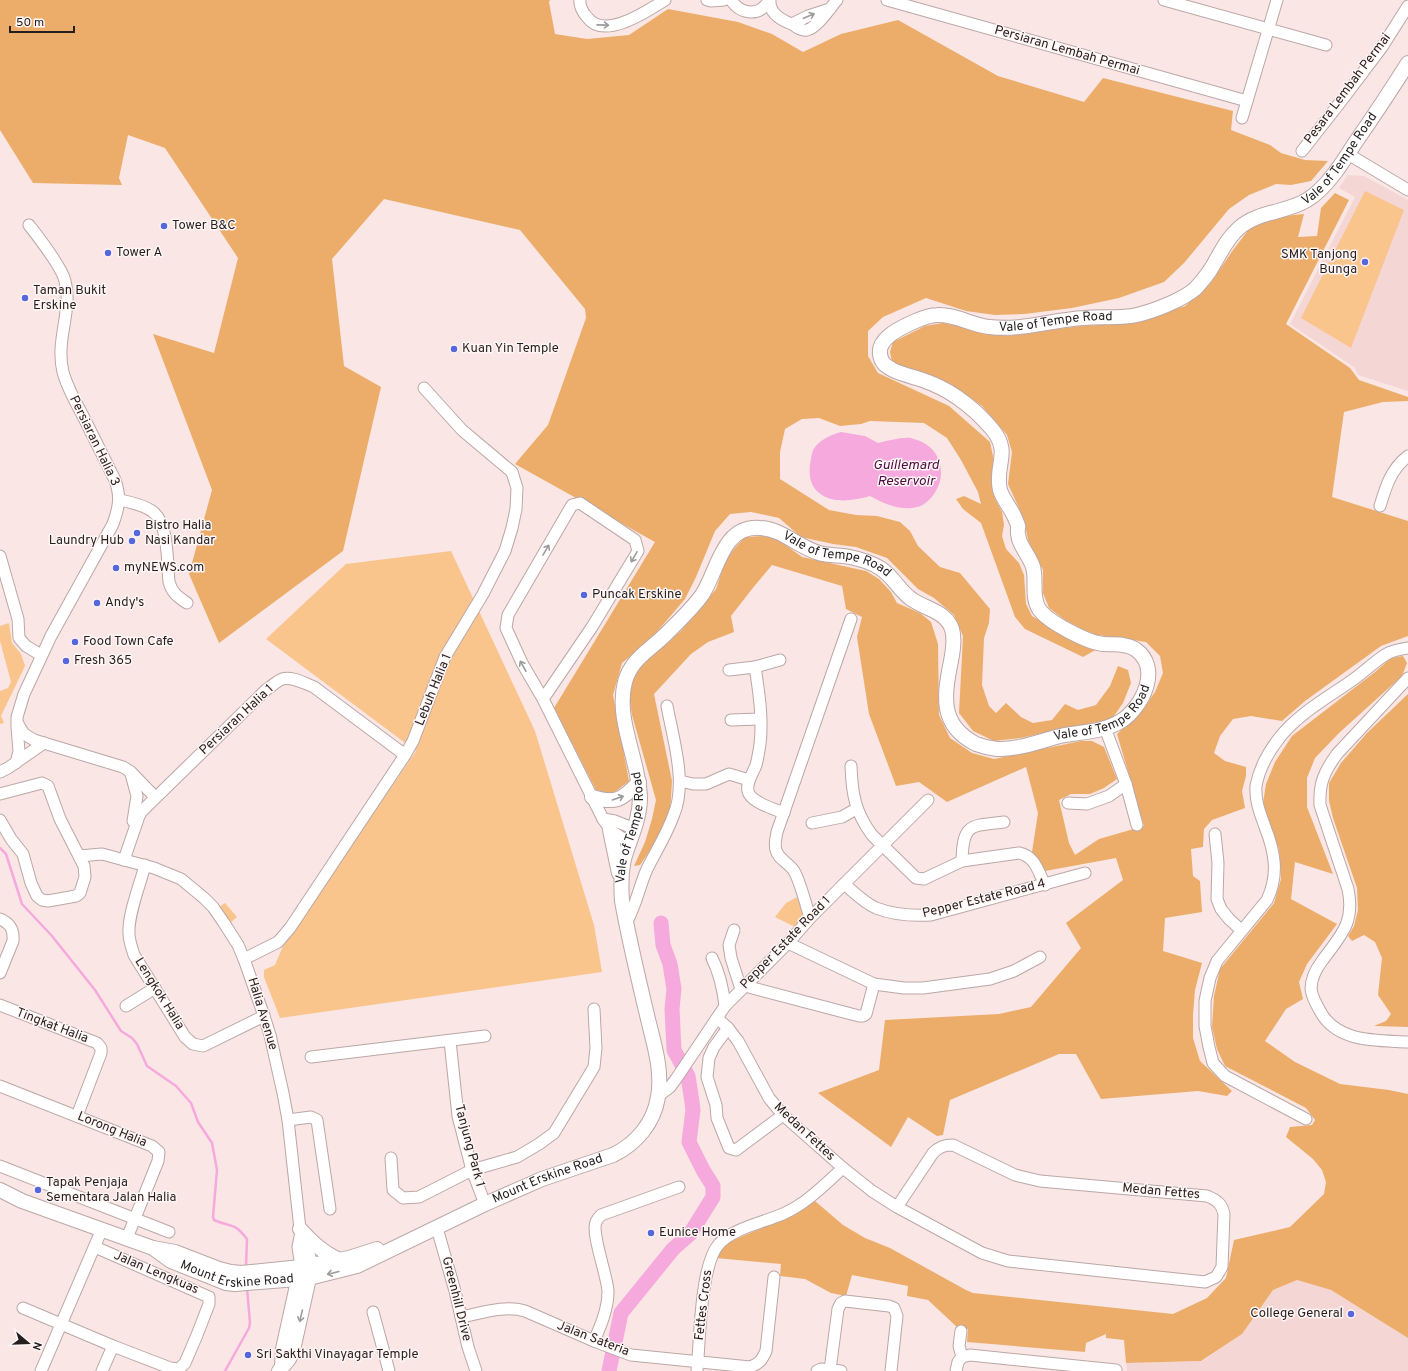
<svg xmlns="http://www.w3.org/2000/svg" width="1408" height="1371" font-family="Overpass,sans-serif">
	<style>
		.built { fill: #f4d7d5 }
		.green { fill: #fac48d }
		.forest { fill: #ecad6a }
		.water { fill: #f5a9dd }
		.lines { fill: none; stroke-linecap: round; stroke-linejoin: round }
		.stream { stroke: #f5a9dd; stroke-width: 2.5 }
		.river { stroke: #f5a9dd; stroke-width: 15 }
		.minor-casing { stroke: #bba7a6; stroke-width: 13 }
		.major-casing { stroke: #bba7a6; stroke-width: 16 }
		.minor { stroke: #fff; stroke-width: 11 }
		.major { stroke: #fff; stroke-width: 14 }
		.oneway { stroke: #9d9a9a }
		.poi-dot { fill: #5667de; stroke: #fff6f5; stroke-width: 1.5 }
		.labels { text-anchor: middle; dominant-baseline: central; stroke-width: 3; stroke-linejoin: round; paint-order: stroke }
		.street-label { font-size: 13px; fill: #251e1e; stroke: #fff6f5 }
		.poi-label { font-size: 13px; fill: #251e1e; stroke: #fff6f5; text-anchor: start }
		.water-label { font-size: 14px; font-style: italic; fill: #4d0b3f; stroke: #fff6f5 }
	</style>
	<rect width="100%" height="100%" fill="#fae6e4"/>
	<g class="built">
		<polygon points="1348,175 1364,176 1408,200 1408,391 1358,375 1354,367 1290,324 1355,197 1339,188"/>
		<polygon points="1297,1280 1331,1290 1408,1338 1408,1371 1127,1371 1126,1363 1202,1361 1242,1334 1273,1290"/>
	</g>
	<g class="green">
		<polygon points="1365,191 1404,210 1351,348 1301,318"/>
		<polygon points="451,551 535,731 594,925 602,972 280,1018 264,977 264,970 275,965 283,946 416,751 266,639 346,564"/>
		<polygon points="9,623 12,643 21,654 25,666 1,716 4,723 0,724 0,691 8,688 11,682 0,641 0,626"/>
		<path d="M797,897c5,14 9,18 -2,30l-20,-10 11,-14z"/>
		<polygon points="225,903 237,917 230,923 218,908"/>
	</g>
	<g class="forest">
		<polygon points="0,0 550,0 549,2 555,34 587,39 629,35 668,9 738,22 772,34 803,52 841,34 898,20 998,76 1084,102 1103,78 1233,111 1231,130 1270,145 1281,153 1305,160 1328,161 1311,181 1291,185 1276,184 1249,195 1229,209 1184,263 1164,282 1119,298 1072,308 1024,314 995,315 966,311 926,298 883,317 868,331 868,356 878,373 949,406 990,442 994,461 992,486 995,499 1002,512 1004,525 1002,536 1006,549 1019,563 1024,575 1026,604 1032,616 1079,644 1097,649 1083,657 1025,629 1015,617 981,523 963,509 956,499 964,496 981,504 978,492 961,460 947,438 924,423 870,421 861,424 840,426 819,418 802,419 785,429 780,452 780,479 829,510 856,515 877,516 900,522 910,531 918,546 940,567 960,573 990,609 989,623 984,638 982,685 989,706 996,713 1006,703 1021,717 1033,723 1052,720 1065,704 1078,710 1096,705 1110,686 1118,666 1128,670 1131,683 1123,703 1112,719 1020,738 994,741 973,731 959,713 963,636 954,615 934,598 918,589 887,558 856,547 833,544 801,537 779,518 751,512 730,514 715,531 696,577 685,599 650,640 622,663 613,695 629,781 612,794 596,790 554,708 655,542 515,464 548,425 586,318 585,309 520,230 384,199 332,259 344,366 381,387 343,551 219,643 189,574 212,490 153,334 214,353 238,258 165,148 128,135 119,178 122,185 33,183 0,130"/>
		<polygon points="1335,193 1349,200 1286,324 1350,368 1359,380 1408,397 1408,401 1383,402 1344,412 1332,497 1408,521 1408,636 1381,646 1305,701 1282,721 1251,716 1233,719 1220,736 1214,753 1225,761 1246,767 1246,776 1242,791 1245,808 1212,820 1204,829 1203,847 1191,849 1193,876 1200,881 1202,912 1165,918 1163,951 1202,963 1195,990 1193,1015 1193,1038 1200,1061 1232,1091 1227,1096 1198,1091 1101,1099 1076,1054 1059,1054 950,1100 943,1135 937,1136 908,1117 891,1147 818,1093 879,1070 885,1020 999,1014 1031,1007 1081,948 1066,923 1123,880 1116,858 1045,871 1032,852 1038,813 1026,767 947,802 919,782 896,786 869,714 857,637 862,617 846,609 842,586 772,565 752,589 731,616 734,632 708,642 691,654 654,694 672,781 670,814 660,836 640,865 634,866 645,842 652,819 656,800 632,715 628,689 640,667 657,650 681,631 716,589 725,562 734,549 745,537 763,536 776,538 802,557 866,571 879,579 891,592 897,603 920,613 931,622 938,644 939,715 950,738 972,753 994,759 1081,741 1092,741 1104,747 1117,779 1104,788 1090,794 1071,794 1059,800 1069,843 1075,855 1099,839 1144,826 1117,734 1140,713 1155,692 1163,673 1160,656 1146,642 1091,634 1065,620 1049,608 1043,593 1043,570 1028,540 1024,519 1008,484 1012,452 1007,435 982,406 952,385 901,367 892,362 890,352 893,342 925,326 943,323 1007,336 1080,326 1136,323 1185,306 1210,284 1233,250 1250,228 1284,216 1304,214 1298,237 1317,236 1321,208"/>
		<polygon points="1403,656 1407,663 1402,676 1339,733 1315,758 1307,778 1307,807 1333,874 1295,862 1291,899 1337,924 1307,964 1299,982 1303,999 1286,1009 1265,1041 1295,1062 1340,1084 1389,1090 1408,1094 1408,1338 1331,1290 1297,1280 1273,1290 1242,1334 1201,1361 1126,1363 1124,1340 1106,1338 1106,1334 1086,1343 1085,1352 967,1342 968,1329 958,1328 928,1300 907,1296 908,1286 852,1275 846,1296 831,1293 805,1279 780,1276 781,1264 716,1258 723,1246 738,1238 793,1215 815,1201 843,1225 865,1238 890,1248 966,1290 973,1293 1173,1314 1207,1298 1226,1278 1234,1240 1290,1227 1324,1194 1326,1182 1322,1170 1313,1159 1286,1137 1290,1127 1312,1125 1315,1120 1306,1108 1225,1066 1217,1049 1212,1027 1214,996 1220,969 1274,903 1281,879 1279,849 1263,803 1266,784 1275,762 1292,736 1375,672 1391,658"/>
		<polygon points="1408,694 1408,1027 1374,1026 1386,1021 1391,1014 1378,995 1382,958 1375,942 1364,935 1352,941 1348,936 1354,926 1358,910 1357,888 1333,818 1329,801 1329,783 1341,763 1367,733"/>
	</g>
	<path class="water" d="M841,432l24,4 13,7c10,-2 22,-6 33,-5 3,1 6,2 9,3 22,9 27,35 14,53 -4,6 -11,12 -17,13 -16,4 -33,-3 -47,-11 -15,4 -34,8 -48,-1 -13,-8 -14,-22 -11,-36 0,-2 1,-6 2,-9 6,-10 17,-15 28,-18z"/>
	<g class="lines">
		<g class="stream">
			<path d="M0,848l6,6 16,50 30,32 43,54 26,41 11,7 5,6 10,22 29,20 15,17 7,19 14,21 5,27 -4,47 1,3c18,8 19,1 33,19l-1,28"/>
			<polyline points="225,1371 249,1328 250,1323 247,1288"/>
		</g>
		<polyline class="river" points="609,1371 621,1313 673,1249 690,1234 713,1197 713,1186 703,1170 689,1142 693,1110 692,1102 688,1076 674,1050 672,1009 674,989 670,964 663,945 661,923"/>
		<g class="minor-casing">
			<g id="minor">
				<path d="M580,0c-1,5 3,13 7,17 17,24 60,-6 78,-17"/>
				<polyline points="707,0 711,1 724,0"/>
				<path d="M731,0c10,15 29,17 38,0"/>
				<path d="M770,0c-1,13 11,20 22,24"/>
				<polyline points="887,0 1247,101"/>
				<polyline points="1164,0 1326,45"/>
				<path d="M830,9l-22,7 -16,8c4,3 9,7 15,6 10,-2 23,-22 30,-30"/>
				<polyline points="1242,118 1277,0"/>
				<polyline points="1302,151 1342,100 1382,47 1408,6"/>
				<polyline points="1348,154 1408,190"/>
				<path d="M120,500c10,2 23,5 32,11 17,12 15,51 17,71 3,11 9,15 18,21"/>
				<path d="M1380,506c6,-20 11,-37 28,-50"/>
				<polyline points="0,556 18,619 19,638 26,646 41,655"/>
				<path d="M755,667c4,25 8,52 5,77 -1,7 -2,14 -4,21 -3,9 -10,17 -8,26 2,11 26,18 36,22"/>
				<polyline points="729,670 755,667 780,660"/>
				<path d="M1408,678l-71,76c-13,18 -18,29 -17,51l28,84c7,34 -7,46 -26,72 -6,8 -11,17 -11,28 1,8 5,15 9,22 17,32 57,29 88,31"/>
				<path d="M543,699l49,-72 46,-76 -3,-11 -55,-37 -8,2 -64,110 -2,13 16,35 21,36 60,120c9,14 13,16 27,23"/>
				<polyline points="731,720 760,719"/>
				<polyline points="18,724 24,734 34,740 123,767 131,772 155,797"/>
				<polyline points="1105,728 1126,784 1137,825"/>
				<path d="M16,763l3,-12 -2,-24v-10l7,-23 27,-58 62,-112c6,-17 8,-27 2,-44 -11,-22 -22,-44 -33,-66 -7,-13 -15,-27 -19,-42 -8,-32 10,-62 2,-91 -3,-14 -26,-43 -36,-56"/>
				<path d="M851,766c1,28 4,46 21,69l44,43 8,1 38,-18 57,-8c16,3 19,18 26,32"/>
				<polyline points="0,772 8,768 44,743"/>
				<polyline points="131,774 137,796 133,821"/>
				<polyline points="680,781 693,784 706,784 729,774 749,780"/>
				<polyline points="0,794 42,783 48,786 60,819 84,866 85,877 80,893 76,896 48,901 42,900 37,896 31,883 23,854 11,839 0,820"/>
				<polyline points="1068,803 1087,804 1109,796 1126,784"/>
				<polyline points="603,819 615,821 635,829"/>
				<polyline points="812,823 842,817 856,809"/>
				<polyline points="1215,834 1218,863 1217,899 1221,909 1229,919 1241,930"/>
				<polyline points="79,856 102,854 154,868 181,879 204,898 213,907 224,923 238,945 244,959 264,1016 270,1035 283,1093 288,1120 300,1229 307,1246 312,1265"/>
				<path d="M124,860l15,-44 3,-5 125,-122c5,-3 10,-8 15,-10 10,-3 22,4 32,8l91,68"/>
				<path d="M962,861c1,-38 8,-35 42,-39"/>
				<path d="M145,865c-5,20 -17,49 -16,68 0,8 3,15 5,22l51,82 8,7 10,2 61,-30"/>
				<path d="M844,884c10,8 20,19 32,24 18,7 37,8 55,7l154,-42"/>
				<path d="M810,918c-4,-13 -10,-37 -16,-47 -5,-8 -16,-12 -18,-21 -2,-6 0,-12 1,-18l74,-213"/>
				<path d="M0,919c10,4 14,10 13,22l-13,32"/>
				<path d="M626,923c10,-17 13,-36 21,-54 9,-18 20,-35 27,-55 13,-31 -1,-76 -7,-108"/>
				<polyline points="734,930 729,945 731,958 741,989"/>
				<polyline points="788,943 874,984 904,988 923,988 990,979 1014,971 1040,957"/>
				<path d="M712,958c8,16 11,30 13,48"/>
				<polyline points="244,959 278,942 290,928 405,755 413,741 445,657 483,594 505,551 512,528 516,509 517,488 512,472 462,430 424,388"/>
				<polyline points="745,986 859,1016 863,1016 866,1014 874,984"/>
				<polyline points="0,1005 97,1043 101,1048 101,1053 77,1116"/>
				<polyline points="126,1006 155,988"/>
				<path d="M717,1018l11,10 10,13 31,57 14,17 60,53 29,23 25,16 85,46 26,8 197,21 11,-5 6,-10 2,-53c-2,-10 -7,-14 -17,-18l-167,-15 -25,-6 -62,-30c-9,0 -14,2 -20,8l-36,54"/>
				<polyline points="728,1028 714,1047 709,1058 707,1077 716,1105 717,1118 729,1148 736,1150 783,1115"/>
				<polyline points="450,1041 458,1116 472,1170 485,1204"/>
				<polyline points="311,1057 485,1036"/>
				<polyline points="0,1086 152,1146 159,1152 158,1161 127,1238"/>
				<polyline points="658,1096 670,1087 676,1079 725,1006 788,943 810,918 928,800"/>
				<path d="M1306,1119l-81,-43 -12,-13 -4,-16 -4,-21v-25l5,-23 7,-17 50,-61c12,-25 8,-48 -2,-73 -5,-14 -10,-26 -9,-41 3,-17 13,-35 24,-49 19,-24 49,-40 74,-58 10,-7 20,-17 31,-24 6,-4 16,-6 23,-7"/>
				<polyline points="288,1120 311,1117 317,1120 330,1209"/>
				<polyline points="391,1158 393,1190 403,1198 419,1197 472,1170 517,1157 539,1144 554,1133 594,1067 596,1048 594,1009"/>
				<polyline points="0,1166 169,1232"/>
				<polyline points="437,1228 455,1291 468,1347 476,1371"/>
				<polyline points="301,1232 298,1247 301,1267"/>
				<polyline points="23,1308 113,1346 170,1368 179,1369 185,1363 197,1335 209,1304 209,1297 95,1247"/>
				<polyline points="373,1312 389,1371"/>
				<path d="M461,1317c21,-4 44,-12 64,-6l69,30 37,14 119,12c9,-3 12,-7 16,-16l8,-74"/>
				<path d="M594,1341c7,-16 14,-32 14,-50 -1,-16 -17,-58 -12,-69 1,-2 3,-5 5,-7l78,-28"/>
				<polyline points="962,1357 970,1355 1116,1370"/>
				<polyline points="830,1370 838,1309 841,1303 845,1301 889,1306 894,1308 897,1316 891,1371"/>
				<polyline points="41,1371 102,1229"/>
				<polyline points="102,1371 113,1346"/>
				<path d="M697,1371c3,-30 3,-106 22,-127 14,-16 47,-22 66,-31 22,-10 40,-29 58,-45"/>
				<polyline points="817,1371 821,1369 841,1371"/>
				<polyline points="956,1371 958,1362 962,1357 959,1346 961,1331"/>
			</g>
		</g>
		<g class="major-casing">
			<g id="major">
				<path d="M592,797c24,7 30,3 47,-15"/>
				<polyline points="610,830 619,873"/>
				<polyline points="0,1190 22,1201 153,1248 175,1252 219,1269 231,1272 241,1273 301,1267 349,1258 377,1249"/>
				<path d="M300,1229c14,15 21,22 39,31"/>
				<path id="s1" d="M153,1248l18,13 55,22 9,1 74,-6 48,-12 128,-62 57,-25 71,-24c23,-11 41,-32 45,-58 5,-27 -5,-56 -11,-82 -9,-38 -18,-75 -25,-114 -1,-14 -1,-28 2,-42 6,-21 16,-39 16,-62 -1,-37 -25,-78 -15,-115 6,-23 25,-32 41,-48 12,-12 26,-25 36,-39 16,-24 20,-70 58,-67 22,1 38,19 59,25 10,3 21,2 31,4 10,2 22,6 30,11 13,8 18,21 30,30 14,11 35,12 42,31 3,10 1,22 -1,32 -7,35 -12,64 25,83 8,3 13,4 21,5 21,1 43,-8 63,-13 20,-4 44,-4 61,-15 22,-14 41,-54 14,-72 -10,-6 -21,-4 -31,-5 -16,-1 -56,-22 -65,-35 -8,-13 -2,-28 -6,-42 -3,-10 -11,-18 -14,-28 -4,-18 3,-5 -4,-21 -4,-10 -12,-18 -15,-28 -6,-25 12,-37 -8,-61 -15,-18 -37,-36 -59,-45 -13,-6 -27,-8 -40,-14 -7,-4 -12,-7 -13,-16 -1,-7 3,-13 9,-18 9,-8 37,-21 48,-21 18,-1 34,10 52,12 33,4 62,-7 95,-9 18,-2 36,1 53,-3 17,-4 45,-15 58,-26 3,-3 12,-14 14,-17 10,-15 16,-32 30,-44 19,-17 47,-15 68,-28 19,-11 36,-38 48,-57 18,-26 36,-53 53,-80"/>
				<polyline points="282,1366 283,1349 300,1272"/>
				<polyline points="279,1371 289,1359 293,1350 311,1269"/>
			</g>
		</g>
		<use href="#minor" class="minor"/>
		<use href="#major" class="major"/>
	</g>
	<defs><path id="oneway-shaft" d="M-6 0H5M1.5-3L5.5 0L1.5 3" fill="none" stroke-width="1.6" stroke-linecap="round" stroke-linejoin="round"/></defs>
	<g class="oneway">
		<use href="#oneway-shaft" transform="translate(809 16) rotate(-23)"/>
		<use href="#oneway-shaft" transform="translate(603 25) rotate(1)"/>
		<use href="#oneway-shaft" transform="translate(546 550) rotate(-60)"/>
		<use href="#oneway-shaft" transform="translate(634 557) rotate(120)"/>
		<use href="#oneway-shaft" transform="translate(523 666) rotate(-119)"/>
		<use href="#oneway-shaft" transform="translate(618 798) rotate(-19)"/>
		<use href="#oneway-shaft" transform="translate(333 1273) rotate(166)"/>
		<use href="#oneway-shaft" transform="translate(301 1316) rotate(103)"/>
	</g>
	<g class="poi-dot">
		<circle cx="164" cy="226" r="4"/>
		<circle cx="108" cy="253" r="4"/>
		<circle cx="1365" cy="262" r="4"/>
		<circle cx="25" cy="298" r="4"/>
		<circle cx="454" cy="349" r="4"/>
		<circle cx="137" cy="533" r="4"/>
		<circle cx="132" cy="541" r="4"/>
		<circle cx="116" cy="568" r="4"/>
		<circle cx="584" cy="595" r="4"/>
		<circle cx="97" cy="603" r="4"/>
		<circle cx="75" cy="642" r="4"/>
		<circle cx="66" cy="661" r="4"/>
		<circle cx="38" cy="1190" r="4"/>
		<circle cx="651" cy="1233" r="4"/>
		<circle cx="1351" cy="1314" r="4"/>
		<circle cx="248" cy="1355" r="4"/>
	</g>
	<g class="labels">
		<g class="street-label">
			<text transform="translate(1067 51) rotate(16)">Persiaran Lembah Permai</text>
			<text transform="translate(1348 89) rotate(-53)">Pesara Lembah Permai</text>
			<text stroke="none"><textPath href="#s1" startOffset="2773">Vale of Tempe Road</textPath></text>
			<text stroke="none"><textPath href="#s1" startOffset="2425">Vale of Tempe Road</textPath></text>
			<text transform="translate(94 441) rotate(64)">Persiaran Halia 3</text>
			<text stroke="none"><textPath href="#s1" startOffset="1288">Vale of Tempe Road</textPath></text>
			<text transform="translate(434 690) rotate(-68)">Lebuh Halia 1</text>
			<text stroke="none"><textPath href="#s1" startOffset="1695">Vale of Tempe Road</textPath></text>
			<text transform="translate(237 720) rotate(-43)">Persiaran Halia 1</text>
			<text stroke="none"><textPath href="#s1" startOffset="845">Vale of Tempe Road</textPath></text>
			<text transform="translate(984 899) rotate(-14)">Pepper Estate Road 4</text>
			<text transform="translate(786 943) rotate(-46)">Pepper Estate Road 1</text>
			<text transform="translate(159 994) rotate(58)">Lengkok Halia</text>
			<text transform="translate(262 1014) rotate(73)">Halia Avenue</text>
			<text transform="translate(52 1026) rotate(21)">Tingkat Halia</text>
			<text transform="translate(112 1130) rotate(22)">Lorong Halia</text>
			<text transform="translate(804 1132) rotate(43)">Medan Fettes</text>
			<text transform="translate(469 1146) rotate(75)">Tanjung Park 1</text>
			<text stroke="none"><textPath href="#s1" startOffset="424">Mount Erskine Road</textPath></text>
			<text transform="translate(1161 1192) rotate(5)">Medan Fettes</text>
			<text stroke="none"><textPath href="#s1" startOffset="91">Mount Erskine Road</textPath></text>
			<text transform="translate(156 1273) rotate(23)">Jalan Lengkuas</text>
			<text transform="translate(456 1299) rotate(76)">Greenhill Drive</text>
			<text transform="translate(704 1305) rotate(-83)">Fettes Cross</text>
			<text transform="translate(593 1339) rotate(21)">Jalan Sateria</text>
		</g>
		<g class="poi-label">
			<text x="172" y="226">Tower B&amp;C</text>
			<text x="116" y="253">Tower A</text>
			<text x="1357" y="255" text-anchor="end">SMK Tanjong<tspan x="1357" dy="15">Bunga</tspan></text>
			<text x="33" y="291">Taman Bukit<tspan x="33" dy="15">Erskine</tspan></text>
			<text x="462" y="349">Kuan Yin Temple</text>
			<text x="145" y="526">Bistro Halia<tspan x="145" dy="15">Nasi Kandar</tspan></text>
			<text x="124" y="541" text-anchor="end">Laundry Hub</text>
			<text x="124" y="568">myNEWS.com</text>
			<text x="592" y="595">Puncak Erskine</text>
			<text x="105" y="603">Andy's</text>
			<text x="83" y="642">Food Town Cafe</text>
			<text x="74" y="661">Fresh 365</text>
			<text x="46" y="1183">Tapak Penjaja<tspan x="46" dy="15">Sementara Jalan Halia</tspan></text>
			<text x="659" y="1233">Eunice Home</text>
			<text x="1343" y="1314" text-anchor="end">College General</text>
			<text x="256" y="1355">Sri Sakthi Vinayagar Temple</text>
		</g>
		<g class="water-label">
			<text x="906" y="465">Guillemard<tspan x="906" dy="16">Reservoir</tspan></text>
		</g>
	</g>
	<g transform="translate(28 1343) rotate(109)" stroke="#fff6f5" stroke-width="3" paint-order="stroke">
	<path d="M0-3L7 15L0 10L-7 15Z" fill="#251e1e"/>
	<text y="-6" font-size="11" font-weight="bold" text-anchor="middle" fill="#251e1e">N</text>
	</g>
	<path d="M10 26v6h64v-6" fill="none" stroke="#251e1e" stroke-width="2"/>
	<text x="16" y="26" font-size="12" fill="#251e1e" stroke="#fff6f5" stroke-width="3" paint-order="stroke">50 m</text>
</svg>
